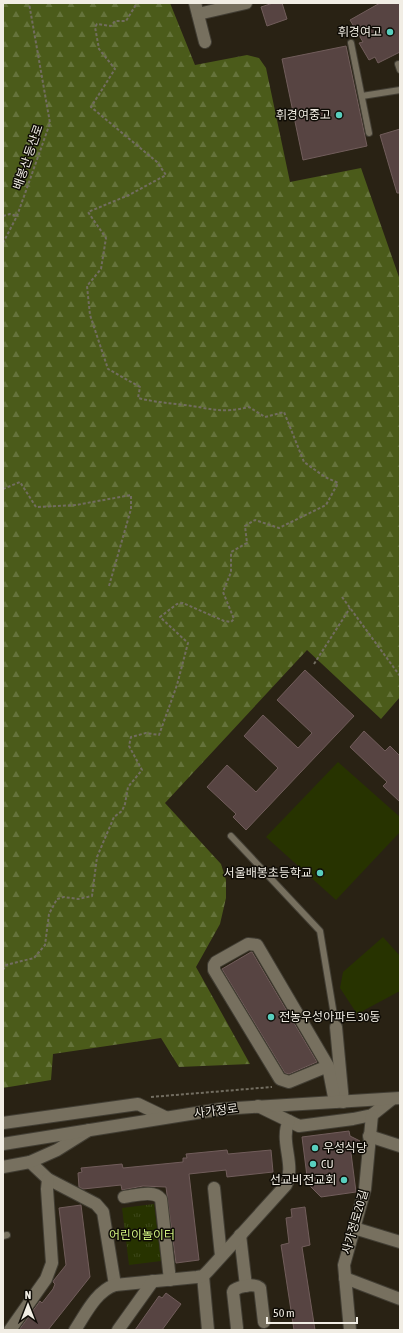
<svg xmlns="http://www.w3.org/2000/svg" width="403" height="1333" font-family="'Asap Condensed','Noto Sans KR',sans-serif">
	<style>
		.grass { fill: url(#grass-tufts) }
		.forest { fill: url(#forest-firs) }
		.pitch { fill: #273300 }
		.building { fill: #574442; stroke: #715d5b }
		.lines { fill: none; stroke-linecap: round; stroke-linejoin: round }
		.service-casing { stroke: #423e34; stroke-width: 8 }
		.minor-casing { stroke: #423e34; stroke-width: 14 }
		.secondary-casing { stroke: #423e34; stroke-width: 14 }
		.path { stroke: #726d60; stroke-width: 2; stroke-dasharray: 3 2; stroke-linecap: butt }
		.service { stroke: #77705f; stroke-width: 6 }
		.minor { stroke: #77705f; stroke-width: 12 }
		.secondary { stroke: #77705f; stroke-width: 12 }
		.poi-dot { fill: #59cebe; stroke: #0f0c06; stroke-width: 1.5 }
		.labels { text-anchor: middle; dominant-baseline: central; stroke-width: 3; stroke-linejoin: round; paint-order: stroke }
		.poi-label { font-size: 12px; fill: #f1ede4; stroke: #0f0c06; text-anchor: end }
		.street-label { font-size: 12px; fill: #f1ede4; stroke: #0f0c06 }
		.park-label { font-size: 12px; fill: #d0f180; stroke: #0f0c06 }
	</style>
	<defs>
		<pattern id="grass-tufts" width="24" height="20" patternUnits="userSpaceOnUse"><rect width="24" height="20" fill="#273300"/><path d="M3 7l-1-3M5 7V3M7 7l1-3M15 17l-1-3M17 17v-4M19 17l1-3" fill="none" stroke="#3c4719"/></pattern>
		<pattern id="forest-firs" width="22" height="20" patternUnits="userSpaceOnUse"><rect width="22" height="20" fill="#4b5b1a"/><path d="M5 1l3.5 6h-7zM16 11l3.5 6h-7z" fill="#65733b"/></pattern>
	</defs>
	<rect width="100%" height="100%" fill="#292214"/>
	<polygon class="grass" points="154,1204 161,1261 129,1265 122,1208"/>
	<polygon class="forest" points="3,3 170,3 195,65 247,55 259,58 266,68 290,182 361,168 400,280 400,697 381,719 307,650 165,803 221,864 226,880 226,898 220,924 196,967 250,1064 179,1067 161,1038 53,1054 51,1080 3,1088"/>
	<g class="pitch">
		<polygon points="338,762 400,817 400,832 336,900 266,837"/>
		<polygon points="383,937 400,956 400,991 357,1014 340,988 343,972"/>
	</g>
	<g class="building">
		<polygon points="273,3 282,3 287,19 267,26 261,7"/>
		<polygon points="380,3 400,3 400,52 378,63 375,57 369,60 359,43 363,42 350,20"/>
		<polygon points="346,46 367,146 303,160 282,59"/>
		<polygon points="400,129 400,193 397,193 380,135"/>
		<polygon points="305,670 354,716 246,830 233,817 236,814 207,787 227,765 256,792 278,768 244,736 263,715 298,748 312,733 277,700"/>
		<polygon points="364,731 385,751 390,746 400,756 400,802 383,786 387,782 350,747"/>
		<polygon points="251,952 252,952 317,1062 289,1074 285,1073 222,969"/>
		<polygon points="349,1131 350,1136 360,1141 351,1153 356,1192 321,1197 308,1184 302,1137"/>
		<polygon points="227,1150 228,1154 271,1150 273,1172 227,1177 226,1170 189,1174 199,1260 176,1263 166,1187 143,1186 122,1190 121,1185 83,1189 79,1187 78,1173 82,1172 81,1168 122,1164 123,1168 183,1162 183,1158 187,1158 186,1154"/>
		<polygon points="81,1205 90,1277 48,1330 19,1330 40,1301 42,1303 53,1289 55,1284 53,1282 54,1280 66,1265 59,1208"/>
		<polygon points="305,1207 310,1245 302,1247 315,1330 294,1330 281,1245 289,1243 286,1218 292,1217 291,1209"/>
		<polygon points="166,1293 181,1304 162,1330 135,1330 159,1296 162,1298"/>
	</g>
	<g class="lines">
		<g class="service-casing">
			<g id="service">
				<polyline points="351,43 369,133"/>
				<polyline points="398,64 400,70"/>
				<polyline points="362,96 400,90"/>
				<polyline points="231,836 320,931 336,1027"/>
				<polyline points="3,1236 7,1235"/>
			</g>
		</g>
		<g class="minor-casing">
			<g id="minor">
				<polyline points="195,3 205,42"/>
				<polyline points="198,14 246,3"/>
				<polyline points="336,1027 343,1102"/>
				<polyline points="328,1066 289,1082 280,1079 214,970 214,965 216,962 248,944 257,945 328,1066 335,1102"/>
				<polyline points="258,1106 299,1126 353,1119 372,1115 392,1099"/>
				<polyline points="3,1123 138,1104 165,1117"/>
				<polyline points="369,1136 400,1146"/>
				<polyline points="30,1162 48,1179 96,1204 103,1212 115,1285"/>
				<polyline points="3,1167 30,1162 57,1150 89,1130"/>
				<polyline points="214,1188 221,1256"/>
				<path d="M124,1197c10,-1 30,-8 37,2l9,81"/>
				<polyline points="354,1228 400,1242"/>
				<polyline points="240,1235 246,1286"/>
				<polyline points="203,1276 208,1330"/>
				<polyline points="345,1278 400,1299"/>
				<path d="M237,1328l-4,-36 1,-2c6,-4 20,-7 26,-2l4,34"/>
				<polyline points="10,1330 46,1279 52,1263 47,1189 48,1179"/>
				<path d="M75,1330c10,-15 21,-39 40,-45l82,-8 6,-1 5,-5 78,-86c10,-21 -7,-44 3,-64"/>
				<polyline points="118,1330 153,1281"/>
				<polyline points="350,1330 344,1265 365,1189 372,1115"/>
			</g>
		</g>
		<g class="secondary-casing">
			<polyline id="secondary" points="3,1144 221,1109 400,1098"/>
		</g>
		<g class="path">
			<polyline points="3,216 10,214 17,216"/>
			<polyline points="3,243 17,216 50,123 29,3"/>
			<polyline points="3,489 20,482 36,507 76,505 131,495 131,509 109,586"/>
			<polyline points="342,597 400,676"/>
			<polyline points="314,664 350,608"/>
			<path d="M3,970l3,-5 28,-7 11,-13 4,-31 8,-15 7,-2 14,2 14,-3 5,-39 17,-40 8,-6 3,-7 3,-17 14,-17 -13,-24 2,-9 15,-4 13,2 18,-50 11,-42 -28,-26 17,-13 6,-1 41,18 7,1 3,-3 -11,-27 8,-20v-20l16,-9 -2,-17 10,-6 24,8 47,-23 12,-22 -13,-6 -21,-15 -20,-50 -19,5 -16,-10c-28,7 -39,1 -65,-2 -16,-2 -30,-3 -46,-7l2,-11 -32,-18 -18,-54 -3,-29 14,-17 5,-31 -18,-26 41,-17 37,-20 -9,-13 -66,-55 24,-38 -16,-20 -4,-22 2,-3 14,2 4,-5h11l11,-18"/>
			<polyline points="151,1097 272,1087"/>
		</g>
		<use href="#service" class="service"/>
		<use href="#minor" class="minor"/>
		<use href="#secondary" class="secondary"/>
	</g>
	<g class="poi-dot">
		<circle cx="390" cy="32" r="4"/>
		<circle cx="339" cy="115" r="4"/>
		<circle cx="320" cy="873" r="4"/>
		<circle cx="271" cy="1017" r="4"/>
		<circle cx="315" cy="1148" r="4"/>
		<circle cx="313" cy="1164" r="4"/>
		<circle cx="344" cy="1180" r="4"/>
	</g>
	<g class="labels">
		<g class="poi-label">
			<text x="382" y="32">휘경여고</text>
			<text x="331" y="115">휘경여중고</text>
			<text x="312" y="873">서울배봉초등학교</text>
			<text x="279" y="1017" text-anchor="start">전농우성아파트 30동</text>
			<text x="323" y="1148" text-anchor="start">우성식당</text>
			<text x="321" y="1164" text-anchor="start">CU</text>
			<text x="336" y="1180">선교비전교회</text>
		</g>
		<g class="street-label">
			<text transform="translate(28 157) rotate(-71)">배봉산 등산로</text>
			<text transform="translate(216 1111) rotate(-7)">사가정로</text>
			<text transform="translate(355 1222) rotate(-74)">사가정로20길</text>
		</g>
		<g class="park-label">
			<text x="142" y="1235">어린이놀이터</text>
		</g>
	</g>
	<rect width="403" height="1333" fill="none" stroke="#f1ede4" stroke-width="8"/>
	<g transform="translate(28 1305)" stroke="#0f0c06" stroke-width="3" paint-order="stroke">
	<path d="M0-3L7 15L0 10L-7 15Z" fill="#f1ede4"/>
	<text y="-6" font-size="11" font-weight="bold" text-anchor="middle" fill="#f1ede4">N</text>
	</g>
	<path d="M267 1317v6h90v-6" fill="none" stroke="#f1ede4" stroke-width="2"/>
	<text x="273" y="1317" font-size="12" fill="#f1ede4" stroke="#0f0c06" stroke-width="3" paint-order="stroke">50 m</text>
</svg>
